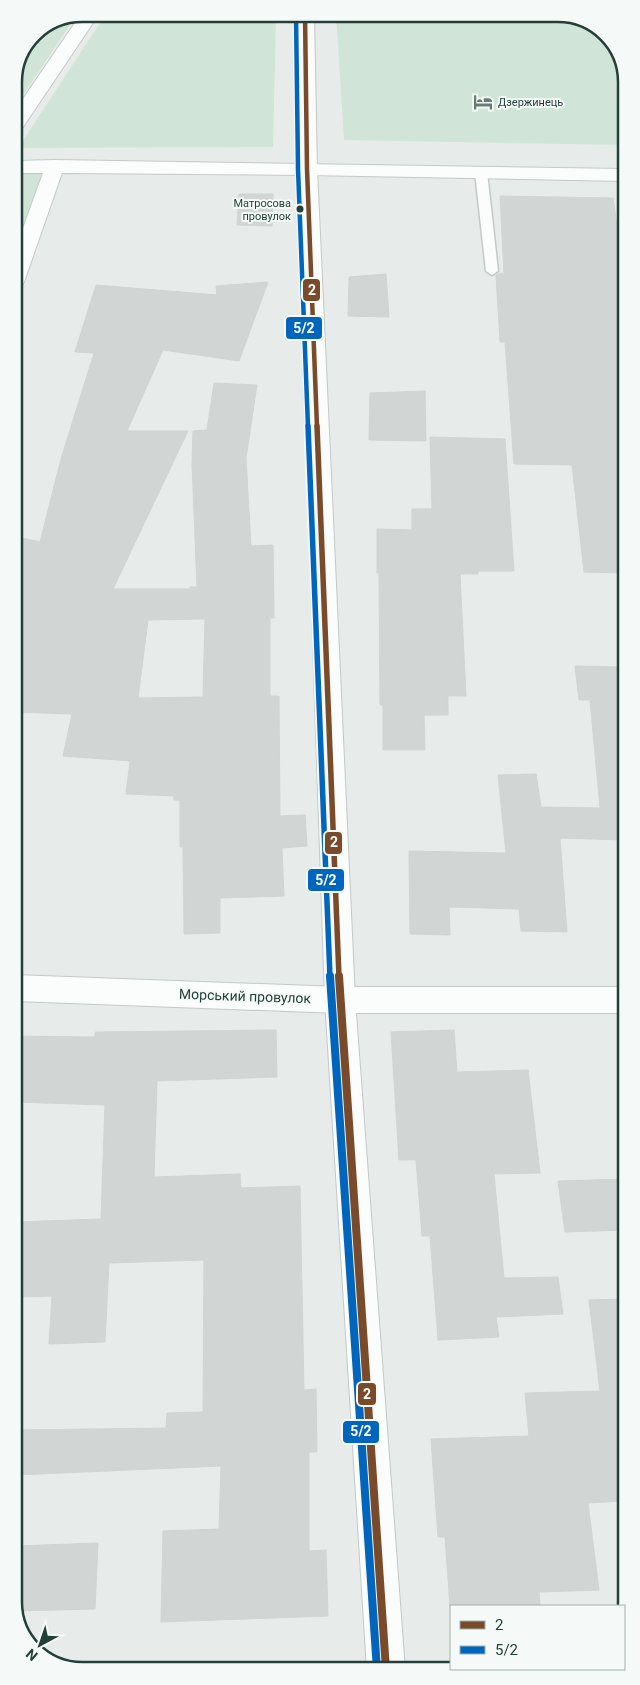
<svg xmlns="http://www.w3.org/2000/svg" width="640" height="1685" font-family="Roboto,sans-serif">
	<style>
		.green { fill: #d0e4d7 }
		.building { fill: #d1d5d4; stroke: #cfd5d3; fill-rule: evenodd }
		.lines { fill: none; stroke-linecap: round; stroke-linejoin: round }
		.service-casing { stroke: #c4c9c7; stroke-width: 3 }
		.minor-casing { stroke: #c4c9c7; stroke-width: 2 }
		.secondary-casing { stroke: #c2c9c7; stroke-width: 2 }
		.service { fill: #fbfcfc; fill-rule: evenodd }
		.minor { fill: #fbfcfc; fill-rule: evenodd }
		.secondary { fill: #fbfcfc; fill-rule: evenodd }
		.bus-1-far2-casing { stroke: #f5faf8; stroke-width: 7 }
		.bus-1-far1-casing { stroke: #f5faf8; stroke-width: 9 }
		.bus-1-casing { stroke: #f5faf8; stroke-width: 11 }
		.bus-2-far2-casing { stroke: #f5faf8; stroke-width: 7 }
		.bus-2-far1-casing { stroke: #f5faf8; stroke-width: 9 }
		.bus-2-casing { stroke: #f5faf8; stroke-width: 11 }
		.bus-1-far2 { stroke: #7a4b2a; stroke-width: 4.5 }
		.bus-1-far1 { stroke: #7a4b2a; stroke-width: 5.5 }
		.bus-1 { stroke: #7a4b2a; stroke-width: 8 }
		.bus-2-far2 { stroke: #0065bd; stroke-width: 4.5 }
		.bus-2-far1 { stroke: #0065bd; stroke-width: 5.5 }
		.bus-2 { stroke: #0065bd; stroke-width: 8 }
		.bus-dot { fill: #243f39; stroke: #f5faf8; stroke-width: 2 }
		.labels { text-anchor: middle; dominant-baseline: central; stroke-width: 4; stroke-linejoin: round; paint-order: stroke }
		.far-poi-label { font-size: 11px; fill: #243f39; stroke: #f5faf8; text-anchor: start }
		.far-bus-label { font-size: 11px; fill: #243f39; stroke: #f5faf8; text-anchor: end }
		.street-label { font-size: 14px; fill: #243f39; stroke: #f5faf8 }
		.rim { fill: none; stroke: #243f39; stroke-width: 2.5 }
		.line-badge { stroke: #f5faf8; stroke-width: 2 }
		.badge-label { font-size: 14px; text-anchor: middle; font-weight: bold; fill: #fff }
	</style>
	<rect width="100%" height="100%" fill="#e7ecea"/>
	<g class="green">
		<polygon points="106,14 276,14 273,147 18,148"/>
		<polygon points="336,14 563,14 600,28 624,64 624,145 344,140"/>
		<polygon points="75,17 14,109 14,78 34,34"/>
		<polygon points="14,168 49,168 14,266"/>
	</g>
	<g class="building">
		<polygon points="239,194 273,194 272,226 237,225"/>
		<polygon points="500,196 613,198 621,255 624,256 625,573 584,572 572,465 514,464 505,342 500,342 496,275 504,273"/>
		<polygon points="386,274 389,317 348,316 349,277"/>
		<path d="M268,282l-29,79 -76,-11 -36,81h61l-75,158h77v-2h7l-5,-123 1,-33 14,-1 7,-47 43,2 -11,73 5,88 22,-1 1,73h-4v78h9l1,120 25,-1 2,31 -25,2 2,48 -64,2v35l-36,1 -1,-87h-3v-47h-6v-4l-48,-2 4,-33 -67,-5 9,-42 -57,-2v-158l7,-16 18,4 21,-83 33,-106 -19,-1 21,-67 121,10 -1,-9zM205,619l-2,78 -65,1 10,-78z"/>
		<polygon points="425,391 426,441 369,440 370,393"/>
		<polygon points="430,437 505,439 514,571 478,571 478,574 460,574 466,696 448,696 448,715 424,715 425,750 383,750 383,705 380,705 379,573 377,573 377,529 412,530 412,509 432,509"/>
		<polygon points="575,666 625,667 625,840 560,838 567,932 521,931 519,909 449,907 450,935 410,934 409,851 506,853 498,775 536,774 541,807 600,808 590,700 579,700"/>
		<polygon points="276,1030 277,1077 157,1081 154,1177 240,1174 241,1188 300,1186 304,1390 316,1389 317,1452 309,1452 309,1551 326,1550 328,1616 161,1622 163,1531 219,1529 221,1466 16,1475 16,1430 166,1428 167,1413 203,1412 204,1260 109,1263 105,1342 49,1344 52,1296 16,1297 16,1222 101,1219 105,1105 15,1102 15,1036 95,1037 95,1032"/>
		<polygon points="454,1030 457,1072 528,1070 540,1173 494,1174 504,1278 558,1277 563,1314 496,1317 499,1337 438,1340 430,1236 422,1236 416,1160 399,1160 391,1032"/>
		<polygon points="626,1179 626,1230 565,1232 558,1181"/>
		<polygon points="626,1299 626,1442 616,1442 624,1501 588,1503 599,1590 539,1592 540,1606 450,1606 445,1537 438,1537 431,1439 529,1436 525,1393 600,1391 589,1300"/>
		<polygon points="98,1543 95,1609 16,1611 16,1546"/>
	</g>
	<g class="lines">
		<g class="service-casing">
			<polygon id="service" points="481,168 487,172 498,271 492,275 486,271 475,172"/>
		</g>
		<g class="minor-casing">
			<g id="minor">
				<polygon points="81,14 99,14 21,130 14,132 14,112"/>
				<polygon points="55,160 624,169 624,181 307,175 62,173 24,282 21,287 14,289 14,253 43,173 14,173 14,161"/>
				<polygon points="15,975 340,987 625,987 625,1013 340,1013 15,1001"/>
			</g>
		</g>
		<g class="secondary-casing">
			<polygon id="secondary" points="296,14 314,14 317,169 355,1000 405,1670 367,1670 325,1000 297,169"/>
		</g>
		<use href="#service" class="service"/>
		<use href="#minor" class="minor"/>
		<use href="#secondary" class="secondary"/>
		<g class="bus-1-far2-casing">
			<polyline id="bus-1-far2" points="305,14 307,169 317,427"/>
		</g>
		<g class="bus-1-far1-casing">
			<polyline id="bus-1-far1" points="317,426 339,977"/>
		</g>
		<g class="bus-1-casing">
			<polyline id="bus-1" points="339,976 386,1670"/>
		</g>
		<g class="bus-2-far2-casing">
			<polyline id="bus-2-far2" points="296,14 298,169 308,427"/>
		</g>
		<g class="bus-2-far1-casing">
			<polyline id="bus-2-far1" points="308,426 330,977"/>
		</g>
		<g class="bus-2-casing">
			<polyline id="bus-2" points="330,976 377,1670"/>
		</g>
		<use href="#bus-1-far2" class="bus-1-far2"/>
		<use href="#bus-1-far1" class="bus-1-far1"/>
		<use href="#bus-1" class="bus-1"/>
		<use href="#bus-2-far2" class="bus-2-far2"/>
		<use href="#bus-2-far1" class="bus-2-far1"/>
		<use href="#bus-2" class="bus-2"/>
	</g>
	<defs>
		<g id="hotel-bare" transform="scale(1.5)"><path d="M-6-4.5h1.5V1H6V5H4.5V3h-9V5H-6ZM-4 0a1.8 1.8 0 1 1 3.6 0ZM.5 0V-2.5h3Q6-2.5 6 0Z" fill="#687c77" stroke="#f5faf8" stroke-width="2.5" paint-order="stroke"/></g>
	</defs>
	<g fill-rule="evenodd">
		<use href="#hotel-bare" x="483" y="102"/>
	</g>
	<circle class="bus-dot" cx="300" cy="209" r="4.5"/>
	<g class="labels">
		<g class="far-poi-label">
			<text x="498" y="102">Дзержинець</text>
		</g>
		<g class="far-bus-label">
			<text x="291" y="203">Матросова<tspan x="291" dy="13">провулок</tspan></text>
		</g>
		<g class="street-label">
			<text transform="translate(245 996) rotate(2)">Морський провулок</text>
		</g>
	</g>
	<path d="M0 0H640V1685H0ZM82 22H558A60 60 0 0 1 618 82V1602A60 60 0 0 1 558 1662H82A60 60 0 0 1 22 1602V82A60 60 0 0 1 82 22Z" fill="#f5faf8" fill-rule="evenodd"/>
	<path class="rim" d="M82 22H558A60 60 0 0 1 618 82V1602A60 60 0 0 1 558 1662H82A60 60 0 0 1 22 1602V82A60 60 0 0 1 82 22Z"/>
	<g class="line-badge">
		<rect x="302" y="278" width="19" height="24" rx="5" fill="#7a4b2a"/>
		<rect x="285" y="316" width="38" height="24" rx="5" fill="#0065bd"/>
		<rect x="324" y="831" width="19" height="24" rx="5" fill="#7a4b2a"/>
		<rect x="307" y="868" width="38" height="24" rx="5" fill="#0065bd"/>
		<rect x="357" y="1382" width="20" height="24" rx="5" fill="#7a4b2a"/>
		<rect x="342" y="1420" width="38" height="24" rx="5" fill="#0065bd"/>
	</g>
	<g class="badge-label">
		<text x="312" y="295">2</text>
		<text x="304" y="333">5/2</text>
		<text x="334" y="847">2</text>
		<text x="326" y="885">5/2</text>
		<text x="367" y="1399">2</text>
		<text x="361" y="1436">5/2</text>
	</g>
	<rect x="450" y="1605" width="175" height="65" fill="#f5faf8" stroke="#a1afac"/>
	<rect x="460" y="1621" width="25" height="8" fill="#7a4b2a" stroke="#a1afac"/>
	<text x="495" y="1630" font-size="15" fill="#243f39">2</text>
	<rect x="460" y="1646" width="25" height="8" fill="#0065bd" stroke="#a1afac"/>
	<text x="495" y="1655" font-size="15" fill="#243f39">5/2</text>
	<g transform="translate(40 1645) rotate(220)" stroke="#f5faf8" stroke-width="4" paint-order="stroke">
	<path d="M0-4L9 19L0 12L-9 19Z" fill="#243f39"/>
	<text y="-8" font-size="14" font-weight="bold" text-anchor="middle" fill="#243f39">N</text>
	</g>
</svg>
